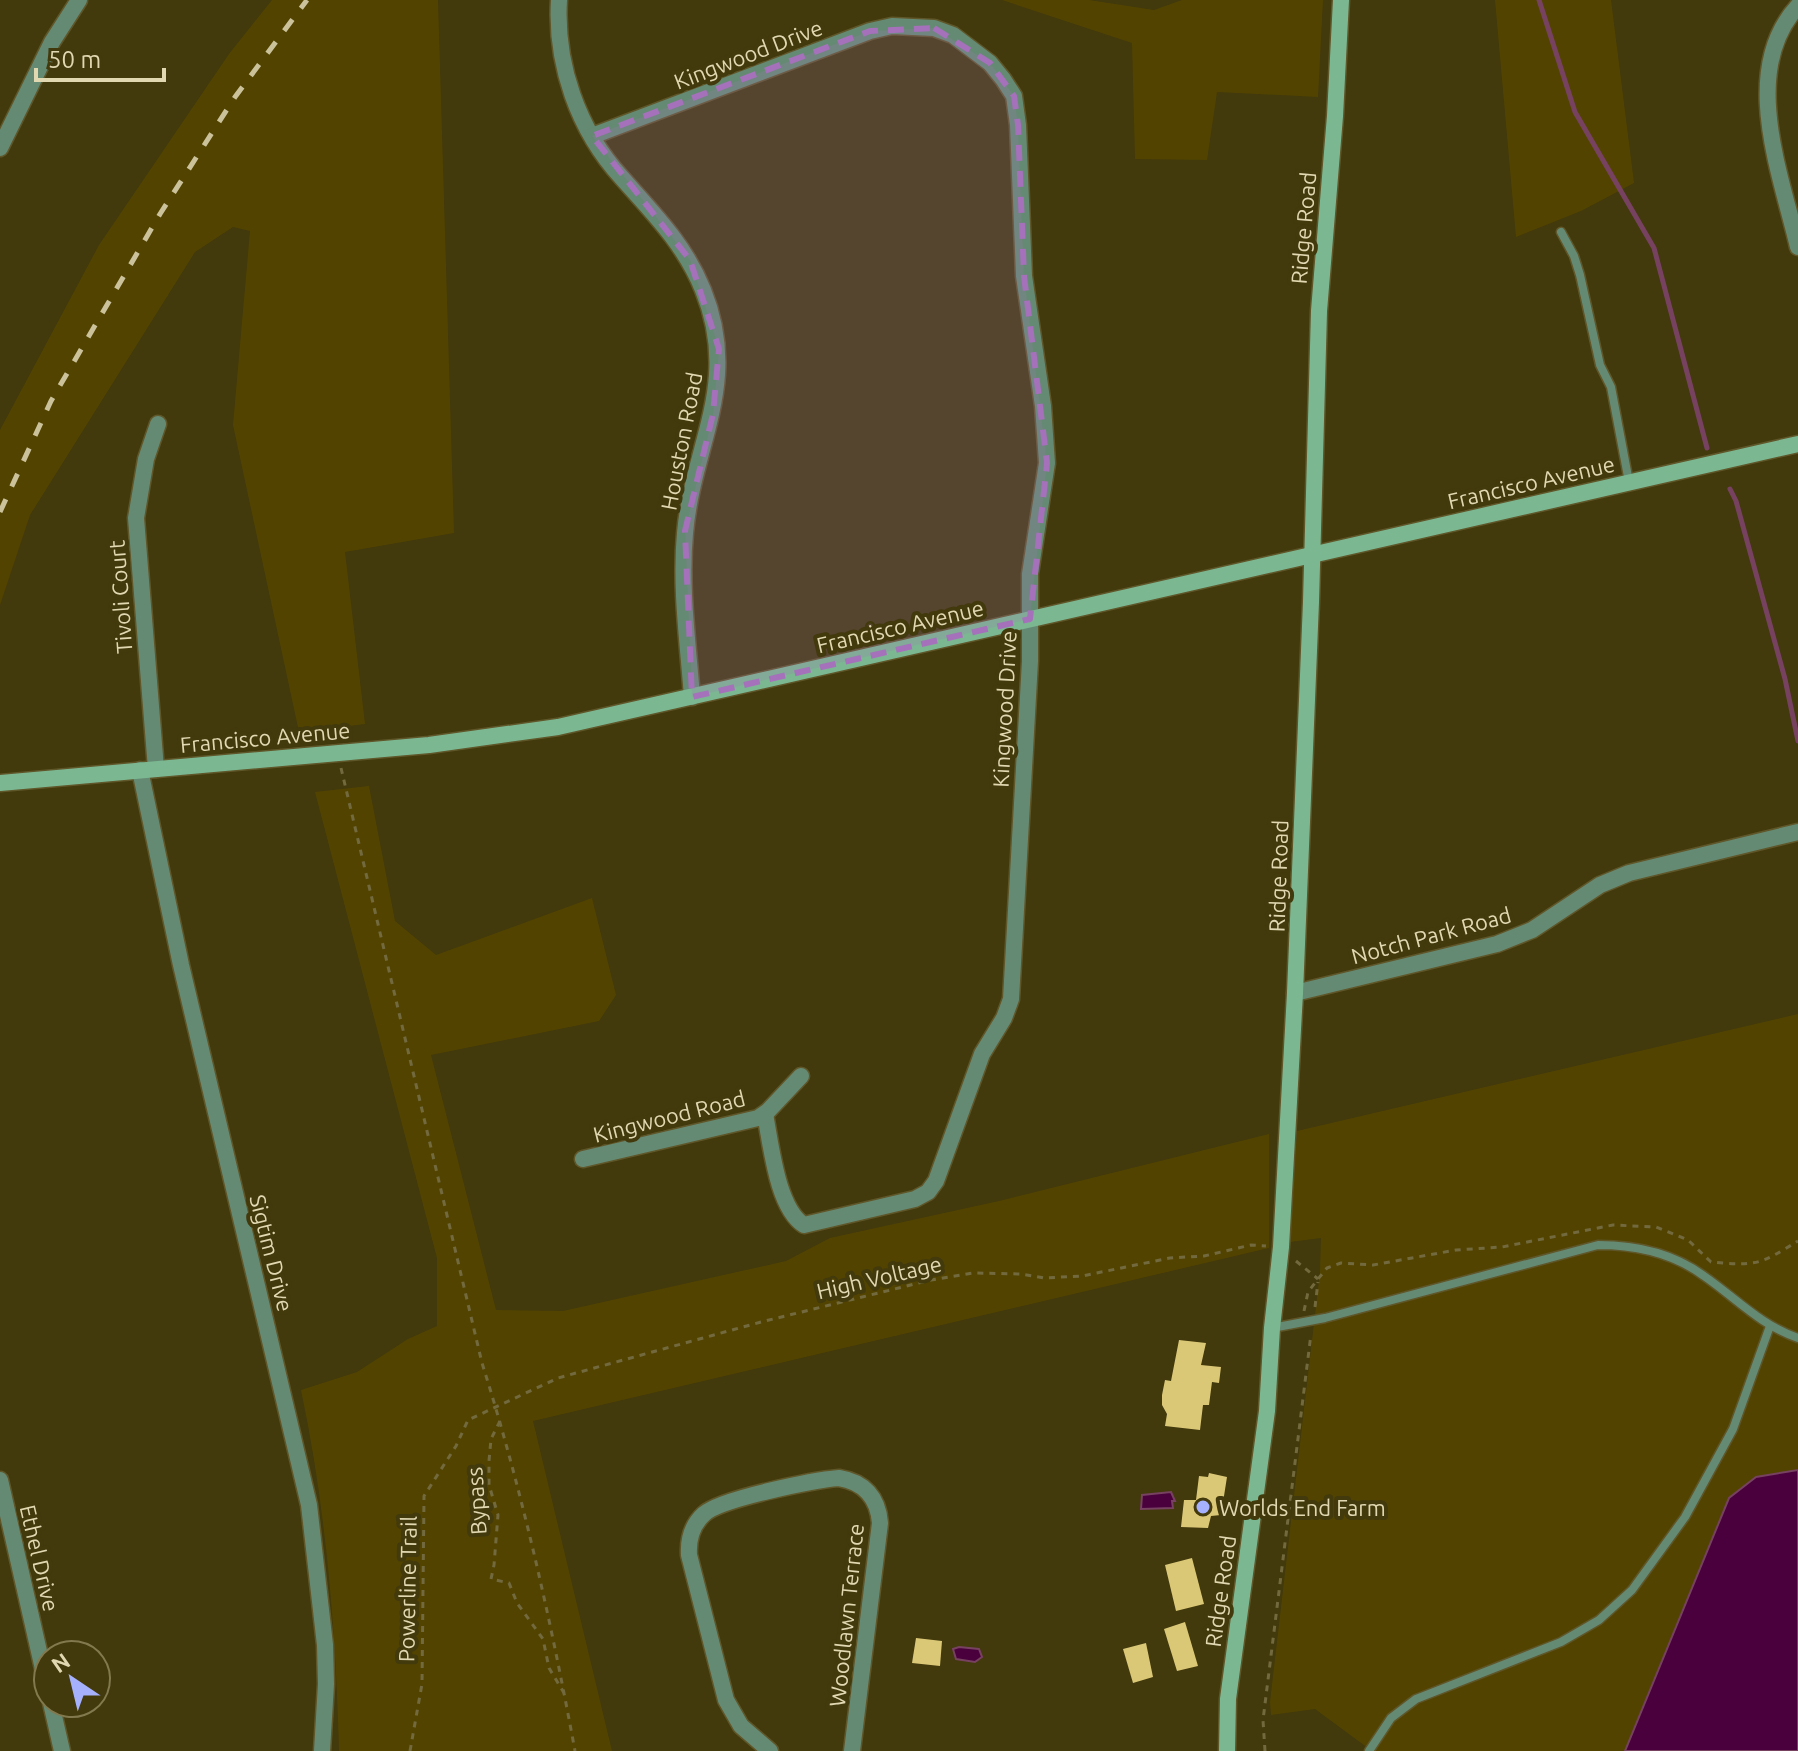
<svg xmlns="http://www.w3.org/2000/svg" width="1798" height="1751" font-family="Ubuntu,sans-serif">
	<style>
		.green { fill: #524400 }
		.water { fill: #49003d; stroke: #774160; stroke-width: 2 }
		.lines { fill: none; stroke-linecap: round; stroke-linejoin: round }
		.stream { stroke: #774160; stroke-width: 5 }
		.building { fill: #dbc877 }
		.lane-casing { stroke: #5f562a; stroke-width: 11 }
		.street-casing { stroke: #5f562a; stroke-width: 19 }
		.secondary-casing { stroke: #5f562a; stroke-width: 19 }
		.path { stroke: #72693e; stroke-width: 3; stroke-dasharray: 6 6; stroke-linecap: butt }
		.lane { stroke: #658a73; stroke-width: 8 }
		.street { stroke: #658a73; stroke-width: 16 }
		.secondary { stroke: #7bb892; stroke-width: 16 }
		.rail { stroke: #cbc29b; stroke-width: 5; stroke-dasharray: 14 14; stroke-linecap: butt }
		.marked { fill: #a471ba; fill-opacity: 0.2; stroke: #a471ba; stroke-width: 6; stroke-dasharray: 16 10; stroke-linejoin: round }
		.poi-dot { fill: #a5b1fc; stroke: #42390c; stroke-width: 3 }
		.labels { text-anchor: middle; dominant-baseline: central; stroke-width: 8; stroke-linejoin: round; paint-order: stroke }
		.street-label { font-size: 22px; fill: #e1d8b2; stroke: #42390c }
		.poi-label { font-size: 22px; fill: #e1d8b2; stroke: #42390c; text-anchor: start }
	</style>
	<rect width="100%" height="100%" fill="#42390c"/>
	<g class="green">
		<polygon points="272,0 438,0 454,533 345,552 365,724 299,732 233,425 250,231 233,227 195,252 30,515 0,605 0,430 99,245 229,54"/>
		<polygon points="1002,0 1089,0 1154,10 1182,0 1323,0 1318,97 1217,92 1207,160 1135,159 1132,43"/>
		<polygon points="1495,0 1611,0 1634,183 1581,211 1516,237"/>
		<path d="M369,786l26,135 41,34 156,-57 24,97 -17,26 -168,34 65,255 67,1 223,-50 44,-23 169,-37 270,-67v114l-736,173 79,330h-273c-3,-120 -13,-243 -38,-361l56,-18 51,-33 29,-13v-68l-122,-466z"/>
		<polygon points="1798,1014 1798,1470 1757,1477 1729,1498 1625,1751 1372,1751 1315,1709 1271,1715 1270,1702 1320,1272 1321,1238 1290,1242 1297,1131"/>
	</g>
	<g class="water">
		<polygon points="1798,1470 1798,1751 1625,1751 1729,1498 1756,1477"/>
		<polygon points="1171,1492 1175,1501 1172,1501 1173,1508 1141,1509 1142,1495"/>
		<polygon points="959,1647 979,1649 982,1657 975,1662 956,1659 953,1649"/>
	</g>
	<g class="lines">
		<g class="stream">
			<polyline points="1539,0 1575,112 1654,248 1707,448"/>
			<polyline points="1730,489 1736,501 1785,679 1798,741"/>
		</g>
	</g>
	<g class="building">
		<polygon points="1179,1340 1206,1343 1201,1365 1221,1367 1219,1383 1212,1382 1209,1405 1203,1405 1200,1430 1165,1426 1167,1414 1162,1405 1162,1395 1165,1380 1171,1381"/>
		<polygon points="1209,1473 1227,1477 1221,1515 1211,1516 1208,1528 1181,1527 1184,1500 1196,1500 1199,1476 1208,1477"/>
		<polygon points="1192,1558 1204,1604 1176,1611 1165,1565"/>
		<polygon points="1185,1622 1198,1666 1177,1671 1164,1629"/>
		<polygon points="916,1638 942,1641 940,1666 912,1663"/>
		<polygon points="1146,1643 1153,1677 1133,1683 1123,1649"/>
	</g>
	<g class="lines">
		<g class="lane-casing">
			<g id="lane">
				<polyline points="1561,232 1574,256 1580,275 1600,365 1611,387 1629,482"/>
				<path d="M1272,1328l53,-10 273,-73c38,0 75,8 106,31 32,22 56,49 94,62"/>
				<polyline points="1369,1751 1391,1718 1416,1699 1561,1642 1599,1620 1632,1590 1685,1517 1733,1429 1770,1326"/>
			</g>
		</g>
		<g class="street-casing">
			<g id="street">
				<path d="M559,0c-4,64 19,130 63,178 32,36 63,67 81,112 38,94 -10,153 -18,243 -5,54 3,110 7,164"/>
				<path d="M1798,6c-59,64 -17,168 0,241"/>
				<path d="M592,136l278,-105 22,-5 42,2 19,7 37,28 13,16 11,17 4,29 6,151 19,130 4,57 -17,111v87l-19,338 -7,19 -22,36 -46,127 -8,11 -13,7 -111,26c-27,-17 -33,-81 -39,-111"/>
				<polyline points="0,148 52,42 79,0"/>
				<polyline points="156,769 136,518 146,459 158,424"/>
				<polyline points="140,770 181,965 309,1505 325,1645 326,1684 322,1751"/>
				<polyline points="1295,993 1497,944 1532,930 1600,885 1629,873 1798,832"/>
				<polyline points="583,1159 758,1118 768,1111 801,1076"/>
				<polyline points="0,1480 48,1691"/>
				<polyline points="51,1703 62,1751"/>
				<path d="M770,1751l-29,-25 -15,-26 -37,-145c-1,-16 3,-30 15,-41 16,-15 110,-34 135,-36 25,4 39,19 41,45l-28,228"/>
			</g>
		</g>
		<g class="secondary-casing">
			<g id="secondary">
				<polyline points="0,783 429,745 558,727 1798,444"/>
				<polyline points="1227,1751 1228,1699 1267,1411 1272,1328 1281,1247 1295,993 1311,602 1319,311 1335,116 1341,0"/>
			</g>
		</g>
		<g class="path">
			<path d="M341,768l141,595c40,127 69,258 93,388"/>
			<polyline points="1296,1261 1318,1279"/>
			<polyline points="1315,1307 1318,1282"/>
			<path d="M1304,1311l4,-19 10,-13 9,-11 14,-5 32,2 83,-15 46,-3 111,-22 43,2 32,13 23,22c46,4 48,3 87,-21"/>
			<polyline points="500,1421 491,1439 489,1461 489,1485 498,1515 494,1565 491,1579 509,1583 517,1603 543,1639 549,1668 564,1693"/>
			<polyline points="410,1751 422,1684 424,1496 456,1446 468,1420 558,1378 761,1322 931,1280 973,1273 1021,1274 1044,1278 1082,1276 1170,1258 1204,1256 1251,1245 1266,1246"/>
			<polyline points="1265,1751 1263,1720 1311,1334"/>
		</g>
		<use href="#lane" class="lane"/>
		<use href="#street" class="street"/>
		<use href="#secondary" class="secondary"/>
		<polyline class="rail" points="0,512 51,401 160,214 235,97 307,0"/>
	</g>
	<path class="marked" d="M934,28l56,35 24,33 4,29 6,151 23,187 -17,156 -338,78 -7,-166 28,-117 6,-65 -29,-89 -98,-124 278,-105z"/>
	<circle class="poi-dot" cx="1203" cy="1507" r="8"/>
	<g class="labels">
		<g class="street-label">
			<text transform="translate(748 54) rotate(-21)">Kingwood Drive</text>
			<text transform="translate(1303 228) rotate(-85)">Ridge Road</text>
			<text transform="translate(681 441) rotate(-79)">Houston Road</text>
			<text transform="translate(1531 482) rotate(-13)">Francisco Avenue</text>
			<text transform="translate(120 597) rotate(-94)">Tivoli Court</text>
			<text transform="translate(900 626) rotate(-13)">Francisco Avenue</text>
			<text transform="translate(1004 709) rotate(-87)">Kingwood Drive</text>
			<text transform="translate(265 737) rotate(-5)">Francisco Avenue</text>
			<text transform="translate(1278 876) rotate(-88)">Ridge Road</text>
			<text transform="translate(1431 935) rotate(-15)">Notch Park Road</text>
			<text transform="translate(669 1116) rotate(-14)">Kingwood Road</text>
			<text transform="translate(272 1253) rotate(76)">Sigtim Drive</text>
			<text transform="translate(879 1277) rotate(-13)">High Voltage</text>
			<text transform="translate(476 1501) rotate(-94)">Bypass</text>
			<text transform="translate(40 1558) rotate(77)">Ethel Drive</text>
			<text transform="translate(407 1589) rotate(-89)">Powerline Trail</text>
			<text transform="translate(1220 1591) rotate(-82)">Ridge Road</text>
			<text transform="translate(846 1615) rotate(-84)">Woodlawn Terrace</text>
		</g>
		<g class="poi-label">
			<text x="1219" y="1507">Worlds End Farm</text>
		</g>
	</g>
	<g transform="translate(72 1679) rotate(325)"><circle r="38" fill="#42390c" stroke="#82794e" stroke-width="2"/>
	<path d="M0-6L14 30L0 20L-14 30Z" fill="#a5b1fc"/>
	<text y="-12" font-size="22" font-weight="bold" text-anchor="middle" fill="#e1d8b2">N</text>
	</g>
	<path d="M36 68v12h128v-12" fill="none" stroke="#e1d8b2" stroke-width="4"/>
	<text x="48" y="68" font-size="24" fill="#e1d8b2" stroke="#42390c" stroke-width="6" paint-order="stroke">50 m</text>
</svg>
